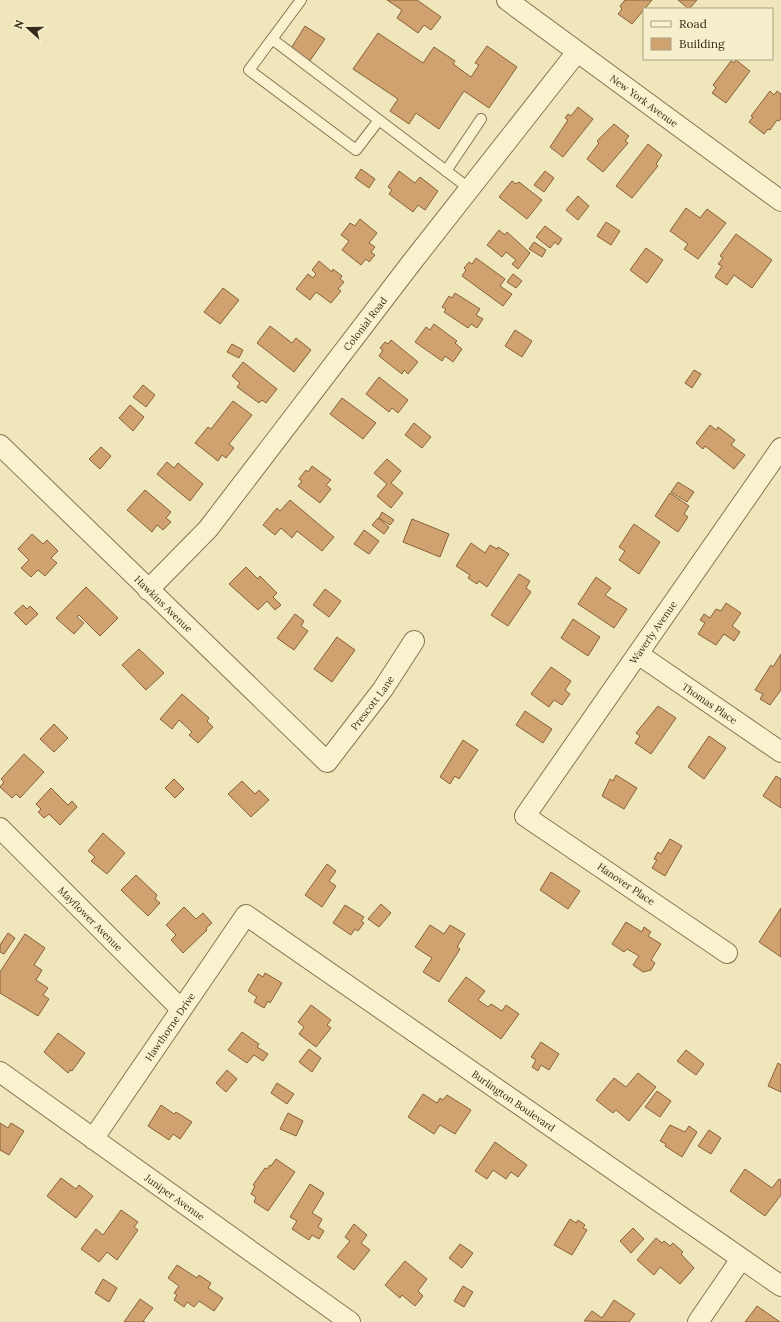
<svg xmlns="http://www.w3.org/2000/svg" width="781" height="1322" font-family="Lora,serif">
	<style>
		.building { fill: #d0a26f; stroke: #886139 }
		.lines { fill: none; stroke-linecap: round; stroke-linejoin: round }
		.service-casing { stroke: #877554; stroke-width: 12 }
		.minor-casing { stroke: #877554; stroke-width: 22 }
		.service { stroke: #faf2ce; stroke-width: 10 }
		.minor { stroke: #faf2ce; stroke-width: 20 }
		.labels { text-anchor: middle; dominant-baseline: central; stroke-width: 4; stroke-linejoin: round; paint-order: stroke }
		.street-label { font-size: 10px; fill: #362b1a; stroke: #f7efcb }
	</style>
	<rect width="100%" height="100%" fill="#f0e6bb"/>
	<g class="building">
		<polygon points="387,0 417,0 441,17 431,30 424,25 418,33 397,18 402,10"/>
		<polygon points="625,0 652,0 632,24 618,14 622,9 620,6"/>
		<polygon points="678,0 697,0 689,9"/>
		<polygon points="305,26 325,39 309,62 290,50"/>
		<polygon points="378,33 423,63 434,47 455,61 453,64 471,77 479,65 475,63 487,46 517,67 489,108 464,91 439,129 416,113 409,124 390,111 398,99 353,69"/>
		<polygon points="736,60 750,71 726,103 712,93 716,88 713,85 731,61 734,63"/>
		<polygon points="770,91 774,95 777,91 781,94 781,119 779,121 777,120 770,130 768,129 764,134 749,122 753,117 751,116"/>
		<polygon points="578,107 593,119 563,157 550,147 568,120 565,118 568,114 571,116"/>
		<polygon points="614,124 629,136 625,141 628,143 603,172 587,159 599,143 597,141"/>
		<polygon points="648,144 662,155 656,164 658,166 632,198 616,186"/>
		<polygon points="361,169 375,179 369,188 355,178"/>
		<polygon points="399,171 415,183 420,177 438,191 425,210 418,205 413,212 389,194 392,190 388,187"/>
		<polygon points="545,171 554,178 544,192 534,185"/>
		<polygon points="512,181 516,184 519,182 542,200 527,219 499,197"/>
		<polygon points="578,196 589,206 578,220 566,210"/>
		<polygon points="686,208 700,218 707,209 726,223 698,259 684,249 688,244 670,231"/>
		<polygon points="360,219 377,233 369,243 375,247 371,252 375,255 369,262 366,259 361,265 342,250 349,241 341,235 350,223 355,226"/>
		<polygon points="606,222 620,231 611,245 597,236"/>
		<polygon points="545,226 562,239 558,245 555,242 550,248 536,237"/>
		<polygon points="499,230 505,235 507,232 530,253 518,269 512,264 516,260 506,252 502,257 487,245"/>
		<polygon points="736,234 772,260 752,288 734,275 727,285 715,277 722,266 718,264 723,258 720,256"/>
		<polygon points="534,242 546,250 542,257 529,249"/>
		<polygon points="646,248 663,260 647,283 630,270"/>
		<polygon points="476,258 505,279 500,286 512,294 503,306 462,276 466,270 464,268 469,262 472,264"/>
		<polygon points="319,261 332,272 333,269 342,276 340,279 344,282 338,289 341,291 331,303 316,292 310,300 296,289 308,274 313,278 316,274 312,270"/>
		<polygon points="513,274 522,281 516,288 507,282"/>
		<polygon points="223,288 239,300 220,324 204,312"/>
		<polygon points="455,293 480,309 476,315 483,319 477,328 471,324 468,328 444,312 446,309 442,307 449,296 452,298"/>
		<polygon points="434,324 457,341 455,343 462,349 453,362 445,356 442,361 415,342 426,327 430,330"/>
		<polygon points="270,326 292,343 296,338 311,350 294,372 257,343"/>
		<polygon points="515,330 532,341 522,357 505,346"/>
		<polygon points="391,340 418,362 408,374 404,370 402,374 379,356 383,350 380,348 385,342 388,344"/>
		<polygon points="232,344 243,350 239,358 227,352"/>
		<polygon points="243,362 277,389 266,403 262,400 259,403 237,387 240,383 232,376"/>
		<polygon points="694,370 701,374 692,388 685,383"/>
		<polygon points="379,377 408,400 398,413 392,408 389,412 366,394"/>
		<polygon points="143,385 155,395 146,407 133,397"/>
		<polygon points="342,398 376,423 363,439 330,414"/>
		<polygon points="233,401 252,415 229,444 234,448 226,458 222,455 218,461 195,443 208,427 211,429"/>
		<polygon points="130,405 144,417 133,431 119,418"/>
		<polygon points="414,423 431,437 422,448 405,435"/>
		<polygon points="710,425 716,430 718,427 735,440 731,445 745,455 734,469 705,446 703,449 696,443"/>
		<polygon points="101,447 111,456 100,469 89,459"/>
		<polygon points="387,459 401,471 391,483 403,493 391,508 377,496 387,484 374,473"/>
		<polygon points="167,462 174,468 178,463 203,484 190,501 157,474"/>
		<polygon points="312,466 331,480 326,485 331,489 320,503 298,486 302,481 299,479 306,470 308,472"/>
		<polygon points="678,482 694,492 687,502 671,492"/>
		<polygon points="145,490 171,512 166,518 171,522 163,530 157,525 152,532 127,510"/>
		<polygon points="670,493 689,506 684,514 688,517 678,532 655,516"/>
		<polygon points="290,500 334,537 322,551 297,531 292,538 281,528 275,535 263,525 277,508 280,511"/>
		<polygon points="382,512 394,520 390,525 379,518"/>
		<polygon points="378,518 389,527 384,534 372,525"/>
		<polygon points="412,519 449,534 440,557 403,542"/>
		<polygon points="634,524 660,542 639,574 619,560 625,551 619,547"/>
		<polygon points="364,530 379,541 369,554 354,544"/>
		<polygon points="32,534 43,544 47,540 58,551 51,558 57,563 45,576 38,570 31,577 21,568 29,560 18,549"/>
		<polygon points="471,543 485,553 490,545 497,549 498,547 509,554 487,587 479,581 477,584 468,578 470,575 456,566"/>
		<polygon points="246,567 258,579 260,576 277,593 273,597 281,605 275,610 267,601 258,610 229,584"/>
		<polygon points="519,574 530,581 526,588 531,592 508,626 491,615"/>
		<polygon points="596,577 611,588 605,595 627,609 614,628 578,604"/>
		<polygon points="86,587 118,618 100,636 79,615 77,617 84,623 74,634 56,618"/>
		<polygon points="325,589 341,601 329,617 313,605"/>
		<polygon points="726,603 741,613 732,626 740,632 734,641 724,634 716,645 698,634 705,623 700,620 704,614 710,618 716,609 721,611"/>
		<polygon points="23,605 27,609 30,606 38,614 26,625 14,613"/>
		<polygon points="295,614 304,621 301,626 308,631 294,650 277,638"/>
		<polygon points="573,619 600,637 588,656 561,638"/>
		<polygon points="337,637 355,650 332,682 314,669"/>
		<polygon points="139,649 164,673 146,690 122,665"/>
		<polygon points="781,654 781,690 770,705 760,699 763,694 755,690 771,665 773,667"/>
		<polygon points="551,667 571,681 565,690 570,694 562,705 554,700 549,707 531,694"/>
		<polygon points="182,694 209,718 207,721 213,727 198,743 189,735 192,732 179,720 172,729 160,719"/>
		<polygon points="658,706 676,718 651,754 635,743 640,736 636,733"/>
		<polygon points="525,711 552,729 543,743 516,725"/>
		<polygon points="54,724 68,738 54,752 40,739"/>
		<polygon points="709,736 726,748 704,779 688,767"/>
		<polygon points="463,740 478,750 459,779 455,776 450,784 440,777"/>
		<polygon points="24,754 44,772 20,798 16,794 12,798 0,787 4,782 1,779"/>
		<polygon points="616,775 637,788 624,809 602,796 610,779 613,781"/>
		<polygon points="776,776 781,779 781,808 763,796"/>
		<polygon points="174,779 184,789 175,798 165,788"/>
		<polygon points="242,781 255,794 259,790 269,800 251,817 228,794"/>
		<polygon points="51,788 68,805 72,801 77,807 60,825 49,814 44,818 38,812 41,809 36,804"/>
		<polygon points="103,833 125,853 107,874 91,861 95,857 88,851"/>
		<polygon points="670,839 682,846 665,876 652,868 657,860 654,859 658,852 661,854"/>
		<polygon points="327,864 336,871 329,881 336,886 322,907 305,895"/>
		<polygon points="551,872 580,891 568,909 540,890"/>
		<polygon points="136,875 157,895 155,899 160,903 148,916 121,890"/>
		<polygon points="381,904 391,913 379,927 368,919"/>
		<polygon points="345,905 364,917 361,921 364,923 358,931 355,929 351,935 333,923"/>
		<polygon points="184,907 196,919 203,913 212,923 206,928 207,930 183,953 171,940 176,935 166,925"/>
		<polygon points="781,908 781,957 759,942"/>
		<polygon points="626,922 642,932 644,927 651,932 648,936 661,944 651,960 655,963 651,970 643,972 633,965 639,956 627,949 624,952 612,944"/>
		<polygon points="430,925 444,934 450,925 465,934 457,947 460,949 439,982 423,972 432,958 415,947"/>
		<polygon points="8,933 15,938 4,954 0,952 0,945"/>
		<polygon points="25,934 45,948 34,965 42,970 36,980 48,988 43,995 49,999 38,1016 0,993 0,972"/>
		<polygon points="265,973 282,983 270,1003 268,1001 264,1008 254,1002 257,997 248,991 258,974 263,977"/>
		<polygon points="466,977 485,991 478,1000 488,1007 491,1004 502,1011 506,1005 519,1014 501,1039 448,1001"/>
		<polygon points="311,1005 331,1020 327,1025 331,1028 316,1047 299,1034 304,1027 298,1022"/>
		<polygon points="242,1032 259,1044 257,1047 268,1054 263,1061 254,1055 247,1063 228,1050"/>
		<polygon points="58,1033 85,1053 72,1071 70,1070 68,1073 44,1052"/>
		<polygon points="541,1042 559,1054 549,1070 541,1065 538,1071 532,1067 536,1060 531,1057"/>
		<polygon points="309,1049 321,1058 312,1072 299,1062"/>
		<polygon points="686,1050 704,1064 696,1075 677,1061"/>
		<polygon points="778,1063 781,1065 781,1092 768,1086"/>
		<polygon points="227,1070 237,1079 226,1092 216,1083"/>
		<polygon points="638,1073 656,1087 629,1121 616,1110 613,1113 596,1100 614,1078 626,1087"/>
		<polygon points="277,1083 294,1094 287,1104 271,1093"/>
		<polygon points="657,1091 671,1101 660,1117 645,1107"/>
		<polygon points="423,1094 437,1103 440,1098 443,1100 447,1095 471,1110 455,1134 440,1125 434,1134 408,1117"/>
		<polygon points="161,1105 174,1114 176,1112 192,1122 180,1139 173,1134 169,1140 148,1126"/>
		<polygon points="288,1113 303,1121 296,1136 280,1129"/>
		<polygon points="0,1123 8,1128 11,1123 24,1131 9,1155 0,1150"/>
		<polygon points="670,1125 685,1132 689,1126 697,1132 682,1157 665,1146 666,1144 660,1141"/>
		<polygon points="709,1130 721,1138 711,1154 698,1146"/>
		<polygon points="495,1142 527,1165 518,1177 511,1172 506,1179 493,1170 487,1179 475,1171"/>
		<polygon points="276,1159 295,1172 268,1211 254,1202 256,1197 251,1194 255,1186 253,1185 265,1168 267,1169 270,1165 271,1166"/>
		<polygon points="745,1169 772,1188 779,1179 781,1180 781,1195 765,1216 730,1191"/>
		<polygon points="61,1178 76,1189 79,1185 93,1196 76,1218 47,1196"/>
		<polygon points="310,1184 324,1193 312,1213 322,1219 318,1227 324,1231 319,1239 312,1235 309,1240 292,1229 297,1221 290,1217"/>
		<polygon points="121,1210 138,1222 134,1227 138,1230 117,1260 107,1252 99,1262 81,1249 96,1229 103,1235"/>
		<polygon points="570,1219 576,1223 578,1220 585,1225 583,1228 587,1230 572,1255 554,1245"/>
		<polygon points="354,1224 367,1235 361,1243 370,1250 354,1270 337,1257 350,1241 345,1237"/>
		<polygon points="633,1228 644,1239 631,1253 620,1241"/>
		<polygon points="656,1238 662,1243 664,1241 670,1246 673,1243 683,1252 681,1254 694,1268 680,1284 660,1267 654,1275 637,1260"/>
		<polygon points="460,1244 473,1253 462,1268 449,1258"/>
		<polygon points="405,1261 427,1279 418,1291 423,1296 415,1306 402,1295 400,1298 385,1285"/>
		<polygon points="177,1265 197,1278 199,1275 211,1283 208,1288 223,1298 214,1311 199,1301 194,1307 187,1302 184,1307 174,1300 177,1295 174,1293 179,1286 168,1278"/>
		<polygon points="103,1279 117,1288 109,1302 95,1293"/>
		<polygon points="463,1286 473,1292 464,1307 454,1301"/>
		<polygon points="140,1299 153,1308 143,1321 145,1322 124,1322"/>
		<polygon points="614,1300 635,1314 629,1322 584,1321 592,1311 602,1318"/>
		<polygon points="757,1306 780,1322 745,1322"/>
	</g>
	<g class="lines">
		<g class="service-casing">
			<g id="service">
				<polyline points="272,39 301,0"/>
				<polyline points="379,120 356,150 249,70 272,39 470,189"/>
				<polyline points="446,171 481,119"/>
			</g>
		</g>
		<g class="minor-casing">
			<g id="minor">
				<path id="s1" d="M507,0l274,201"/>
				<path id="s2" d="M0,445l327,317 56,-73 31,-48"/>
				<path id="s3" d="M148,590l60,-61 204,-267 165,-210"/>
				<path id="s4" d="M638,654l143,98"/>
				<path id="s5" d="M0,828l181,181"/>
				<path id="s6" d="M727,953l-202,-137 256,-368"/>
				<path id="s7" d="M0,1072l350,250"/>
				<path id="s8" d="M93,1139l153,-224 535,371"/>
				<polyline points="698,1322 741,1259"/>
			</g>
		</g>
		<use href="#service" class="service"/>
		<use href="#minor" class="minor"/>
	</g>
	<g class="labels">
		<g class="street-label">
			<text stroke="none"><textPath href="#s1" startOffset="170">New York Avenue</textPath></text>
			<text stroke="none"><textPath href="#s3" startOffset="344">Colonial Road</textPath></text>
			<text stroke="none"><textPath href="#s2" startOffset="228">Hawkins Avenue</textPath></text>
			<text stroke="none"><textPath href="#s6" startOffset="468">Waverly Avenue</textPath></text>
			<text stroke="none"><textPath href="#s2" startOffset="530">Prescott Lane</textPath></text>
			<text stroke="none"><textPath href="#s4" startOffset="87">Thomas Place</textPath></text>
			<text transform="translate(626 884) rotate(34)">Hanover Place</text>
			<text stroke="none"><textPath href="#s5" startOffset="128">Mayflower Avenue</textPath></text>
			<text stroke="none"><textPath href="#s8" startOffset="136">Hawthorne Drive</textPath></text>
			<text stroke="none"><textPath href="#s8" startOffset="597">Burlington Boulevard</textPath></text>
			<text stroke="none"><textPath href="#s7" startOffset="215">Juniper Avenue</textPath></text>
		</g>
	</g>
	<rect x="643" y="8" width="130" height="52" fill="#f7efcb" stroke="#aaa184"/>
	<rect x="651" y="21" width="20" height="6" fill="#faf2ce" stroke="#aaa184"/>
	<text x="679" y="28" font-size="12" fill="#362b1a">Road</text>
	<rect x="651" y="38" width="20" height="12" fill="#d0a26f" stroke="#aaa184"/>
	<text x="679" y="48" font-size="12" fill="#362b1a">Building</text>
	<g transform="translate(28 28) rotate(291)" stroke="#f7efcb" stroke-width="3" paint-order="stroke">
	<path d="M0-3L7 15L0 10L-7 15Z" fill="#362b1a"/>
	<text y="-6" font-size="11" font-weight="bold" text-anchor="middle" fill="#362b1a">N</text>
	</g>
</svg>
